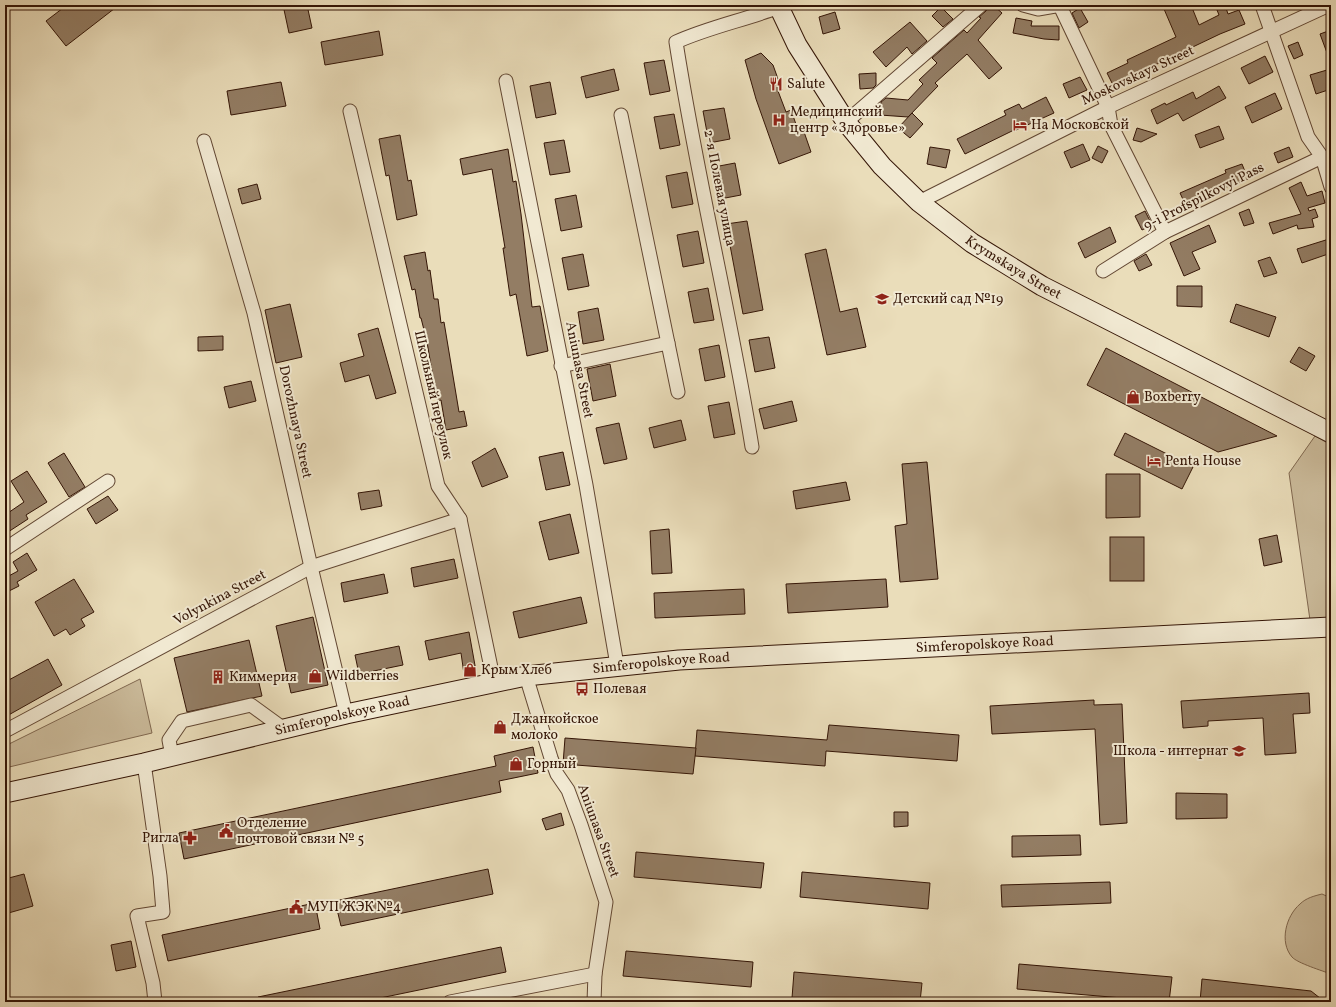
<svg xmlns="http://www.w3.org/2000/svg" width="1336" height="1007" font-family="Vollkorn,serif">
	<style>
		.green { fill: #cbbb9b; stroke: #806850 }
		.building { fill: #937d64; stroke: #341506 }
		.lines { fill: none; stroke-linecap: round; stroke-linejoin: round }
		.street-casing { stroke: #624733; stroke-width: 15 }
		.secondary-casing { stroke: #341506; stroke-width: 21 }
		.street { stroke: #f1e9d2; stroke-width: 13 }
		.secondary { stroke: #f1e9d2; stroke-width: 19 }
		.labels { text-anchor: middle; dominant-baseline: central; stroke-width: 4; stroke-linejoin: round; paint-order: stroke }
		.street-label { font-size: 14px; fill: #341506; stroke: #f1e9d2 }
		.poi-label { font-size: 14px; fill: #341506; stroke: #f1e9d2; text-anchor: start }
	</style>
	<rect width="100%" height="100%" fill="#eaddba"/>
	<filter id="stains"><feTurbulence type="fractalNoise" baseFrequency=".005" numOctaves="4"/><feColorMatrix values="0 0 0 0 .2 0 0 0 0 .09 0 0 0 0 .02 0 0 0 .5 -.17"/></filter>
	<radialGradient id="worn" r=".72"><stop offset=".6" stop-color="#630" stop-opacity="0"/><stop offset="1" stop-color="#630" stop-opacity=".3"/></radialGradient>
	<g class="green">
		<polygon points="1315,436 1331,445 1331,619 1310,620 1289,473"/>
		<polygon points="140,679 152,733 5,768 5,746"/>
		<path d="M1322,894l9,4v76c-8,-3 -34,-11 -39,-17 -13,-15 -6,-41 8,-53 6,-6 14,-8 22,-10z"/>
	</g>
	<g class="building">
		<polygon points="67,5 119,5 66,46 46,21"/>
		<polygon points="283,5 307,5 312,28 289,33"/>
		<polygon points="989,5 993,5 1002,13 978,40 1002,68 989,79 967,54 935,83 938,86 908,117 880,115 881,102 886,98 908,100 923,84 919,80 937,63 932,58 964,30 967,33 981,18 979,17 986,11"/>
		<polygon points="1174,5 1191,5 1199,25 1219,15 1215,5 1225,5 1228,14 1239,10 1245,24 1220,34 1113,85 1107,73 1128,63 1127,60 1176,37 1164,9"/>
		<polygon points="941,7 953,19 943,27 932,16"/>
		<polygon points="1080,8 1088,22 1079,28 1072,13"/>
		<polygon points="835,12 840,29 823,34 819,17"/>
		<polygon points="1016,18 1032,21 1031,26 1059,26 1059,40 1044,39 1013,33"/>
		<polygon points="910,22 927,41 912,54 907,47 886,67 873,52"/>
		<polygon points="1331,30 1331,61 1330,61 1320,34"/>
		<polygon points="379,31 383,55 325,65 321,42"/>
		<polygon points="1298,42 1303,55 1294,59 1288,46"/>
		<polygon points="761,53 773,65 782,90 778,91 786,112 791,110 798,130 803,129 811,152 779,164 756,99 745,60"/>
		<polygon points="1265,56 1273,72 1249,84 1241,68"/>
		<polygon points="664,60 670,91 650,95 644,63"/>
		<polygon points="614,69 619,90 586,98 581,77"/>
		<polygon points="1327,70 1331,83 1331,89 1316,94 1310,75"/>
		<polygon points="876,73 876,85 873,88 860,89 859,74"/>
		<polygon points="1080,77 1087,90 1069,98 1063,84"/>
		<polygon points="281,82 286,106 231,115 227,91"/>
		<polygon points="550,82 556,114 536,118 530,86"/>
		<polygon points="1219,86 1226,98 1183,121 1178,113 1157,124 1151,110 1165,103 1166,105 1193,92 1196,99"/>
		<polygon points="1275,93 1282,109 1252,123 1245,107"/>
		<polygon points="1046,97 1054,113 1014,131 1014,130 965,154 957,139 1006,115 1004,111 1019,104 1022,109"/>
		<polygon points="724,108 730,139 709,143 703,111"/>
		<polygon points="912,113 923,124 910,138 898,128"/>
		<polygon points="674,114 680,145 660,149 654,117"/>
		<polygon points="1219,126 1224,139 1200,148 1195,135"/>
		<polygon points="1137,128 1157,134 1141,142 1133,140"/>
		<polygon points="400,135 408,181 411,180 417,215 397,220 389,175 386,176 379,139"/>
		<polygon points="564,140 570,172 550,175 544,143"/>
		<polygon points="1083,144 1090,160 1071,168 1064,152"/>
		<polygon points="1098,146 1108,151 1102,163 1092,158"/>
		<polygon points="930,147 950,150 946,168 927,164"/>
		<polygon points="1289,147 1293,157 1278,163 1274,153"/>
		<polygon points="508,149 513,182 516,181 521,214 532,307 540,306 548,351 527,356 516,294 510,296 503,248 505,248 492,169 463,175 460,159"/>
		<polygon points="735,163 741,195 720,199 714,167"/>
		<polygon points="1242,164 1248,179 1200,197 1202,200 1187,208 1180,193 1226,173 1225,170"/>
		<polygon points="687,172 693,204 672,208 666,176"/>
		<polygon points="1301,182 1307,196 1322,191 1325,203 1308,208 1309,211 1315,209 1318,217 1312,219 1314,227 1298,229 1297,225 1273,234 1269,223 1301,214 1289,188"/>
		<polygon points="257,184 261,199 242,204 238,189"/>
		<polygon points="576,195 582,227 561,231 555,199"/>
		<polygon points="1249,209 1254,223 1244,226 1239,213"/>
		<polygon points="1145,211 1152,225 1142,230 1135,216"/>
		<polygon points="747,221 763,310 743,314 726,224"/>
		<polygon points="1209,225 1216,242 1192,252 1200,269 1184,276 1170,243"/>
		<polygon points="1110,227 1116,242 1085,258 1078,243"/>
		<polygon points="698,231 704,263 683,267 677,235"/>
		<polygon points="1329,239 1331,253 1302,263 1297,249"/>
		<polygon points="826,249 840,312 857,308 866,347 827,355 805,254"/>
		<polygon points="425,252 428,271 430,270 434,299 438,299 441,323 444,322 459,412 464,411 467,426 446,430 441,400 437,401 427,342 421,318 420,318 415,289 412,290 404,256"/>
		<polygon points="583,254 589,286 568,290 562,258"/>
		<polygon points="1146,254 1152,265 1139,271 1134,261"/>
		<polygon points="1270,257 1277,273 1264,277 1258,261"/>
		<polygon points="1177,286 1202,286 1202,307 1177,306"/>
		<polygon points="708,288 714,320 694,323 688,292"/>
		<polygon points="290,304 302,357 276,363 265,310"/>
		<polygon points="1236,304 1276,317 1269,337 1230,322"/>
		<polygon points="598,308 604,340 583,344 578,312"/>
		<polygon points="378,328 396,393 376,399 369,375 345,382 340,363 364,356 358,334"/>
		<polygon points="223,336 223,350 198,351 198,337"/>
		<polygon points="769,337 775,368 755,372 749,340"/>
		<polygon points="719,345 725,377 705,381 699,349"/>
		<polygon points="1299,347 1315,356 1306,371 1290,362"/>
		<polygon points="1106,348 1277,436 1218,452 1087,385"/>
		<polygon points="610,364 616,396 593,401 587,369"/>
		<polygon points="251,381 256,401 229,408 224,387"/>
		<polygon points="792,401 797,421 764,429 759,409"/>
		<polygon points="729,402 735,434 714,438 708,406"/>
		<polygon points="681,420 686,440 654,448 649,428"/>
		<polygon points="619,423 627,459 604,464 596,428"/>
		<polygon points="1125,433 1193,467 1182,489 1114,455"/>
		<polygon points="495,448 508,477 482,487 472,462"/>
		<polygon points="563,452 570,485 546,490 539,457"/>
		<polygon points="64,453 85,487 69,497 48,463"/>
		<polygon points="927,462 938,579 900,582 895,526 907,524 902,464"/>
		<polygon points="27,471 47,502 26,515 28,519 5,534 5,515 24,502 11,481"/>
		<polygon points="1106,474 1140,474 1140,517 1106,518"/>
		<polygon points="846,482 850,500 796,509 793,491"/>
		<polygon points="379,490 382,506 361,510 358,493"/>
		<polygon points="108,496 118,510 96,524 87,509"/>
		<polygon points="570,514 579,553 549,560 539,522"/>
		<polygon points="669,529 672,573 652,574 650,531"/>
		<polygon points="1277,535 1282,562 1264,566 1259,539"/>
		<rect x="1110" y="537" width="34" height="44"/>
		<polygon points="27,553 37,570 17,582 19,586 5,593 5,578 18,571 13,562"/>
		<polygon points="454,559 458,578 414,587 411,568"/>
		<polygon points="384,574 388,593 344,602 341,583"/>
		<polygon points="74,579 94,612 81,619 85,626 70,635 66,629 54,636 35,602"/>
		<polygon points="886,579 888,607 788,613 786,584"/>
		<polygon points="744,589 745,614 655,618 654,593"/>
		<polygon points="581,597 587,623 519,638 513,612"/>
		<polygon points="313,617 328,685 291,693 276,626"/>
		<polygon points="469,632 476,671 464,674 461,653 429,660 425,641"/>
		<polygon points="249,640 262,696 187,712 174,658"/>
		<polygon points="399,646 403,665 359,674 355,655"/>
		<polygon points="48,659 62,685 5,717 5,682"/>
		<polygon points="1309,693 1310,713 1293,714 1296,753 1265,755 1263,718 1208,721 1208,726 1183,728 1181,701"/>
		<polygon points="1094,700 1094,705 1122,704 1127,823 1100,825 1095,729 992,734 990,706"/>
		<polygon points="829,725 959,735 957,761 826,751 825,766 695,756 697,730 827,740"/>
		<polygon points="565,738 696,748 693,774 563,764"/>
		<polygon points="533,747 538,773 499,781 501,792 184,859 179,833 496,766 494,756"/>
		<polygon points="1176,793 1227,794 1227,818 1176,819"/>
		<polygon points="894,812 908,812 908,826 894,827"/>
		<polygon points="561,813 564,825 546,830 542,819"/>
		<polygon points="1080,835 1081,855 1012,857 1012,836"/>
		<polygon points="636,852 764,863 761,888 634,877"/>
		<polygon points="488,869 493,894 341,926 335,901"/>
		<polygon points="802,872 930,883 928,909 800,897"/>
		<polygon points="24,874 33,906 5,914 5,879"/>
		<polygon points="1110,882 1111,903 1002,907 1001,885"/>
		<polygon points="315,903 320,929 168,961 162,935"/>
		<polygon points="131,941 136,967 116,971 111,945"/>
		<polygon points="501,947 506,972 361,1002 259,1002 258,997"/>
		<polygon points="626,951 753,962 751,987 623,976"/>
		<polygon points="1019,964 1172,977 1169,1002 1017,989"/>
		<polygon points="794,972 922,983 920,1002 843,1002 792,998"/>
		<polygon points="1202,979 1311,991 1325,1002 1200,1002"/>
	</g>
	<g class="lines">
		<g class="street-casing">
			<g id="street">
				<polyline points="1023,5 1038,9 1061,5"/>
				<polyline points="1262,5 1308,137 1322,157 1331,187"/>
				<polyline points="1060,6 1108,107 1111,125 1165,232"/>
				<polyline points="506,81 586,485 617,665"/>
				<polyline points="350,111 438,486 460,519 494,682"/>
				<polyline points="621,115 678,392"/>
				<polyline points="846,122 981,5"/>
				<polyline points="204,141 254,313 311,567 346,714"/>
				<polyline points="919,202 1108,107 1329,5"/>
				<polyline points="1103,271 1165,232 1322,157"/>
				<polyline points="561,366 668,343"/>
				<path d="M752,447c-22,-136 -55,-269 -76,-405 33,-15 69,-22 103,-35"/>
				<polyline points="5,549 108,481"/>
				<polyline points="526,676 551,758 557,774 568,790 581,825 606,902 595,974 594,1002"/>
				<polyline points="5,731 311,567 460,519"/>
				<polyline points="172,756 169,740 182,721 251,705 284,729"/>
				<polyline points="144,763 160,876 163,912 137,916 153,983 155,1002"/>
				<polyline points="450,1002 595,974"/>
			</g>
		</g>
		<g class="secondary-casing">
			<g id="secondary">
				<path id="s1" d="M778,5l19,40 49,77 36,44 37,36 53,41 70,43 289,147"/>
				<path id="s2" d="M5,793l139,-30 202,-49 180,-38 153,-16 652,-33"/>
			</g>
		</g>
		<use href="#street" class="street"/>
		<use href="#secondary" class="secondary"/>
	</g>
	<defs>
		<g id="restaurant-bare" transform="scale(1.08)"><path d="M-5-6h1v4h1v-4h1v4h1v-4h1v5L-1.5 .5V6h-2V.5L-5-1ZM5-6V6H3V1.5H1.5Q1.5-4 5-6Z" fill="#8f2418" stroke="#f1e9d2" stroke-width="2.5" paint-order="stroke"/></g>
		<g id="hospital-bare" transform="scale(1.08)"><path d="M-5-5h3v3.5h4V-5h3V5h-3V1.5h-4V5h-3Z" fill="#8f2418" stroke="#f1e9d2" stroke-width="2.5" paint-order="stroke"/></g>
		<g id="hotel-bare" transform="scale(1.08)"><path d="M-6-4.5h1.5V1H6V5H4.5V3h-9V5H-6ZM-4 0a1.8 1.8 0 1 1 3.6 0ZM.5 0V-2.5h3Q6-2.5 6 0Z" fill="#8f2418" stroke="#f1e9d2" stroke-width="2.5" paint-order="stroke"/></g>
		<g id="school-bare" transform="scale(1.08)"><path d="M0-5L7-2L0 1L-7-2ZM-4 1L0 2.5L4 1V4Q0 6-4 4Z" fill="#8f2418" stroke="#f1e9d2" stroke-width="2.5" paint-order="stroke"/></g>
		<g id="shop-bare" transform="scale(1.08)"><path d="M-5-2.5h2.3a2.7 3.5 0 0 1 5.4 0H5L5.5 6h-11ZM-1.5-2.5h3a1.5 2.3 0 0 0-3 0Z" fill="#8f2418" stroke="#f1e9d2" stroke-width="2.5" paint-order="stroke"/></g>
		<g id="building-bare" transform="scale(1.08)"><path d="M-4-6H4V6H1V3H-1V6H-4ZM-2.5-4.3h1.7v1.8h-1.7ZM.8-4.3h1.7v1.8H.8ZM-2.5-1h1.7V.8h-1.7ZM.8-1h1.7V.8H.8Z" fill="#8f2418" stroke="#f1e9d2" stroke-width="2.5" paint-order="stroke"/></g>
		<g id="bus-bare" transform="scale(1.08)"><path d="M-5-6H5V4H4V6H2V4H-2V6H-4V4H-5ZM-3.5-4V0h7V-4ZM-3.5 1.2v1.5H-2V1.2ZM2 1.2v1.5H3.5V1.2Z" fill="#8f2418" stroke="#f1e9d2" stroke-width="2.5" paint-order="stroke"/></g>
		<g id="civic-bare" transform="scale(1.08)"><path d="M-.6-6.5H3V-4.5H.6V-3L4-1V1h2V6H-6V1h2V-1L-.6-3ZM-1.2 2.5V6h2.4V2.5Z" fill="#8f2418" stroke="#f1e9d2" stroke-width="2.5" paint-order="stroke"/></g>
		<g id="pharmacy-bare" transform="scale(1.08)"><path d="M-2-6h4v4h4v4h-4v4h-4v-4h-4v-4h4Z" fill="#8f2418" stroke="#f1e9d2" stroke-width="2.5" paint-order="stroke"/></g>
	</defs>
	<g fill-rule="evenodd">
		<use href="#restaurant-bare" x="776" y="84"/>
		<use href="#hospital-bare" x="779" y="120"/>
		<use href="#hotel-bare" x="1020" y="125"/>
		<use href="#school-bare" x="882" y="299"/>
		<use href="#shop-bare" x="1133" y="397"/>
		<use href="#hotel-bare" x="1154" y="461"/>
		<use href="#shop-bare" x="470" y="670"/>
		<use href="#shop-bare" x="315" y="676"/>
		<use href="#building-bare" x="218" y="677"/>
		<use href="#bus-bare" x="582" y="689"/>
		<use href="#shop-bare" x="500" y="727"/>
		<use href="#school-bare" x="1239" y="751"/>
		<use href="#shop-bare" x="516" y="764"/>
		<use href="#civic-bare" x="226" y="831"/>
		<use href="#pharmacy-bare" x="190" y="838"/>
		<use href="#civic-bare" x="296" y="907"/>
	</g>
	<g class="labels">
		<g class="street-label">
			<text transform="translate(1138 76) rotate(-25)">Moskovskaya Street</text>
			<text transform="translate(719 188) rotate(79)">2-я Полевая улица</text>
			<text transform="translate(1204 197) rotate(-27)">9-i Profspilkovyi Pass</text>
			<text stroke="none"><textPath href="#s1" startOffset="359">Krymskaya Street</textPath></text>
			<text transform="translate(579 370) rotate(79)">Aniunasa Street</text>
			<text transform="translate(433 395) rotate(77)">Школьный переулок</text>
			<text transform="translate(295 422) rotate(78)">Dorozhnaya Street</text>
			<text transform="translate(220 598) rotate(-28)">Volynkina Street</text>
			<text stroke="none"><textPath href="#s2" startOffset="994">Simferopolskoye Road</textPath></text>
			<text stroke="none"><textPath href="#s2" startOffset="670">Simferopolskoye Road</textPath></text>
			<text stroke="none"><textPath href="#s2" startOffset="346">Simferopolskoye Road</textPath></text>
			<text transform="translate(598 831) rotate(70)">Aniunasa Street</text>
		</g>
		<g class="poi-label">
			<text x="787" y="84">Salute</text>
			<text x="790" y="112">Медицинский<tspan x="790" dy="16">центр «Здоровье»</tspan></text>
			<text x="1031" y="125">На Московской</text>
			<text x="893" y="299">Детский сад №19</text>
			<text x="1144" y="397">Boxberry</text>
			<text x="1165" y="461">Penta House</text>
			<text x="481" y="670">Крым Хлеб</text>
			<text x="326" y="676">Wildberries</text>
			<text x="229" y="677">Киммерия</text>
			<text x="593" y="689">Полевая</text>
			<text x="511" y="719">Джанкойское<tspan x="511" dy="16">молоко</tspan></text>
			<text x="1228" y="751" text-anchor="end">Школа - интернат</text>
			<text x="527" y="764">Горный</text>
			<text x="237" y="823">Отделение<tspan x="237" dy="16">почтовой связи № 5</tspan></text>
			<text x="179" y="838" text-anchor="end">Ригла</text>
			<text x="307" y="907">МУП ЖЭК №4</text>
		</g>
	</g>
	<rect width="1336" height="1007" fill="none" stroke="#eaddba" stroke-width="20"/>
	<rect x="6" y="6" width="1324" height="995" fill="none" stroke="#341506" stroke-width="2"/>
	<rect x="10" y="10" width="1316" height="987" fill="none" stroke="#341506"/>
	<rect width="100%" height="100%" filter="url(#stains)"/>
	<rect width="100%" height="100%" fill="url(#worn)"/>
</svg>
